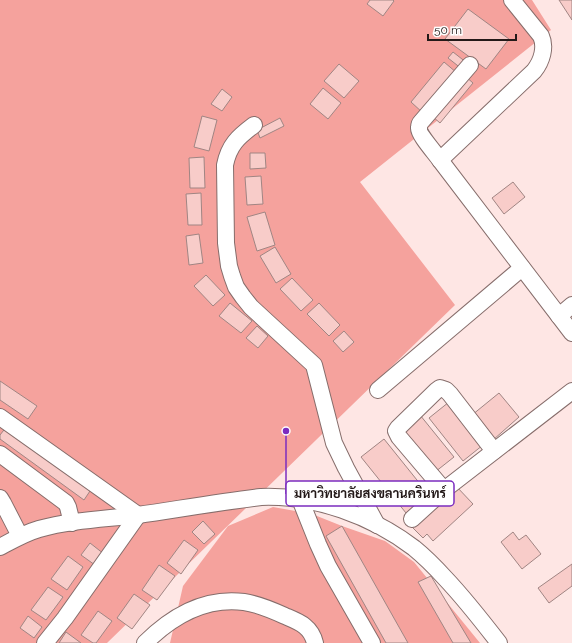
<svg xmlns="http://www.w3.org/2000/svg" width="572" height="643" font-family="Raleway,Sarabun,sans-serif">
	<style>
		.built { fill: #fee6e4 }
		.forest { fill: #f5a29d }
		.building { fill: #f8ccc9; stroke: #a08583 }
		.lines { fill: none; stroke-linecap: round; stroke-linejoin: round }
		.minor-casing { stroke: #866d6b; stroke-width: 18 }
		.minor { stroke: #fff; stroke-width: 16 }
		.leader { fill: none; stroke: #7b2cbf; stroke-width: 1.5 }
		.callout-dot { fill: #7b2cbf; stroke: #fff; stroke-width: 1.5 }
		.callout { fill: #fff; stroke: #7b2cbf; stroke-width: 1.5 }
		.callout-label { font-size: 13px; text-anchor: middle; font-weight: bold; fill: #231918 }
	</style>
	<rect width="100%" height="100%" fill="#fcf5f5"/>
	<polygon class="built" points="20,0 572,0 572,643 0,643"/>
	<g class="forest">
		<polygon points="0,0 532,0 551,30 360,182 455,305 107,643 0,643"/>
		<polygon points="273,507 312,514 342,526 385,541 414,562 480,643 170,643 183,586 228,526"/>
	</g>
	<g class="building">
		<polygon points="370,0 393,0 394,1 383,16 367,4"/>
		<polygon points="559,0 572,0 572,20"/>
		<polygon points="468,9 509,39 486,69 445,39"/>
		<polygon points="453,52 467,63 462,69 448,58"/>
		<polygon points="444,62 457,73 423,113 411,102"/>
		<polygon points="339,64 359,81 344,98 324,81"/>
		<polygon points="465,76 473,83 440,123 432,116"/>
		<polygon points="323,88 341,103 328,119 310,104"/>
		<polygon points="222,89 232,97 222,111 211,104"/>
		<polygon points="202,116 217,120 209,151 194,147"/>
		<polygon points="280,118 284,126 260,138 257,130"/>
		<polygon points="250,153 265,153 266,168 250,169"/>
		<polygon points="204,157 205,188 190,188 189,158"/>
		<polygon points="261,176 263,204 247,205 245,177"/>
		<polygon points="513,182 525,197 504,214 492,198"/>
		<polygon points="201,193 202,225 188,225 186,194"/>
		<polygon points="265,212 275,245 257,251 247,217"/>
		<polygon points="199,234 203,263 189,265 186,236"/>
		<polygon points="275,247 291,274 276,283 260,256"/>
		<polygon points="206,275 225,295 213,306 194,286"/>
		<polygon points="292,278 313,300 301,311 280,289"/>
		<polygon points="230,303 252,321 241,333 219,316"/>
		<polygon points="319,303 340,325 329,336 307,314"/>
		<polygon points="257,326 268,336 258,348 246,338"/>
		<polygon points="344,331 354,342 343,352 333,341"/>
		<polygon points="0,381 37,406 28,419 0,400"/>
		<polygon points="499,393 519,417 493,440 472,415"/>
		<polygon points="449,402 483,445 463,461 429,418"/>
		<polygon points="420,415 454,457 435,472 401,430"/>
		<polygon points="7,426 92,488 84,500 0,439 0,435"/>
		<polygon points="384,439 429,495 406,513 361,457"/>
		<polygon points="456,486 473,504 433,541 427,534 423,538 412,527"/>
		<polygon points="203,521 215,534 204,544 192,532"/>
		<polygon points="342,526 408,643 386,643 326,536"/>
		<polygon points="513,532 519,540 526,535 541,554 522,569 501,542"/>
		<polygon points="184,540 198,550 181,574 167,563"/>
		<polygon points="90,543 104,554 95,565 81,555"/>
		<polygon points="68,556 83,567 67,590 51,579"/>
		<polygon points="572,564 572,586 549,603 538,588"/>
		<polygon points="159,565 175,576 157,600 142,590"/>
		<polygon points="431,576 471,643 453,643 418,582"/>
		<polygon points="48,587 63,597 46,620 31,610"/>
		<polygon points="134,594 150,605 132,629 117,618"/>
		<polygon points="98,611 112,621 96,643 93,643 81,635"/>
		<polygon points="28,616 42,627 34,638 20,628"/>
		<polygon points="66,632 81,643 59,643"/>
	</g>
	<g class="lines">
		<g class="minor-casing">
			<g id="minor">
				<path d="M470,65l-49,57c-1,1 -2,3 -2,6 -1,6 17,26 21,32l132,173"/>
				<path d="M254,125c-16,12 -25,20 -29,40l1,78 3,23 3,10 4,11 7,10 8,10 63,58 20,78 12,25 31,57"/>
				<path d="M440,160l94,-89c8,-10 12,-24 7,-35l-29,-36"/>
				<polyline points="559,316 572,305"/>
				<polyline points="378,390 522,268"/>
				<polyline points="0,417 138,515 65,618 45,643"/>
				<polyline points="0,454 66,503 68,507 72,523"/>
				<polyline points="444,490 399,437 396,431 398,428 436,391 440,388 446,390 450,394 494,451"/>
				<polyline points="0,498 3,503 20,536"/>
				<polyline points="300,499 318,544 328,566 372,643"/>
				<polyline points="412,519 444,490 572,391"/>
				<path d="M0,547c13,-7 25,-14 39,-18 32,-9 66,-10 99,-14 41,-6 82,-13 123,-18 54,-2 111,19 153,51 11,9 21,19 31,30 19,20 37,43 54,65"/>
				<path d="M145,643c27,-27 60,-46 99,-41 14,2 28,8 41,14 14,6 26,10 30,27"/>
			</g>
		</g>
		<use href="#minor" class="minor"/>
	</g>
	<path class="leader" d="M286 431L286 494"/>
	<circle class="callout-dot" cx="286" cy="431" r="4"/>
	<rect class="callout" x="286" y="481" width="168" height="25" rx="4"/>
	<g class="callout-label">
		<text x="370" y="498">มหาวิทยาลัยสงขลานครินทร์</text>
	</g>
	<path d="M428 34v6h88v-6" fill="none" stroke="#231918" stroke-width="2"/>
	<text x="434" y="34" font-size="12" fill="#231918" stroke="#ffffff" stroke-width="3" paint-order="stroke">50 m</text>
</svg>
